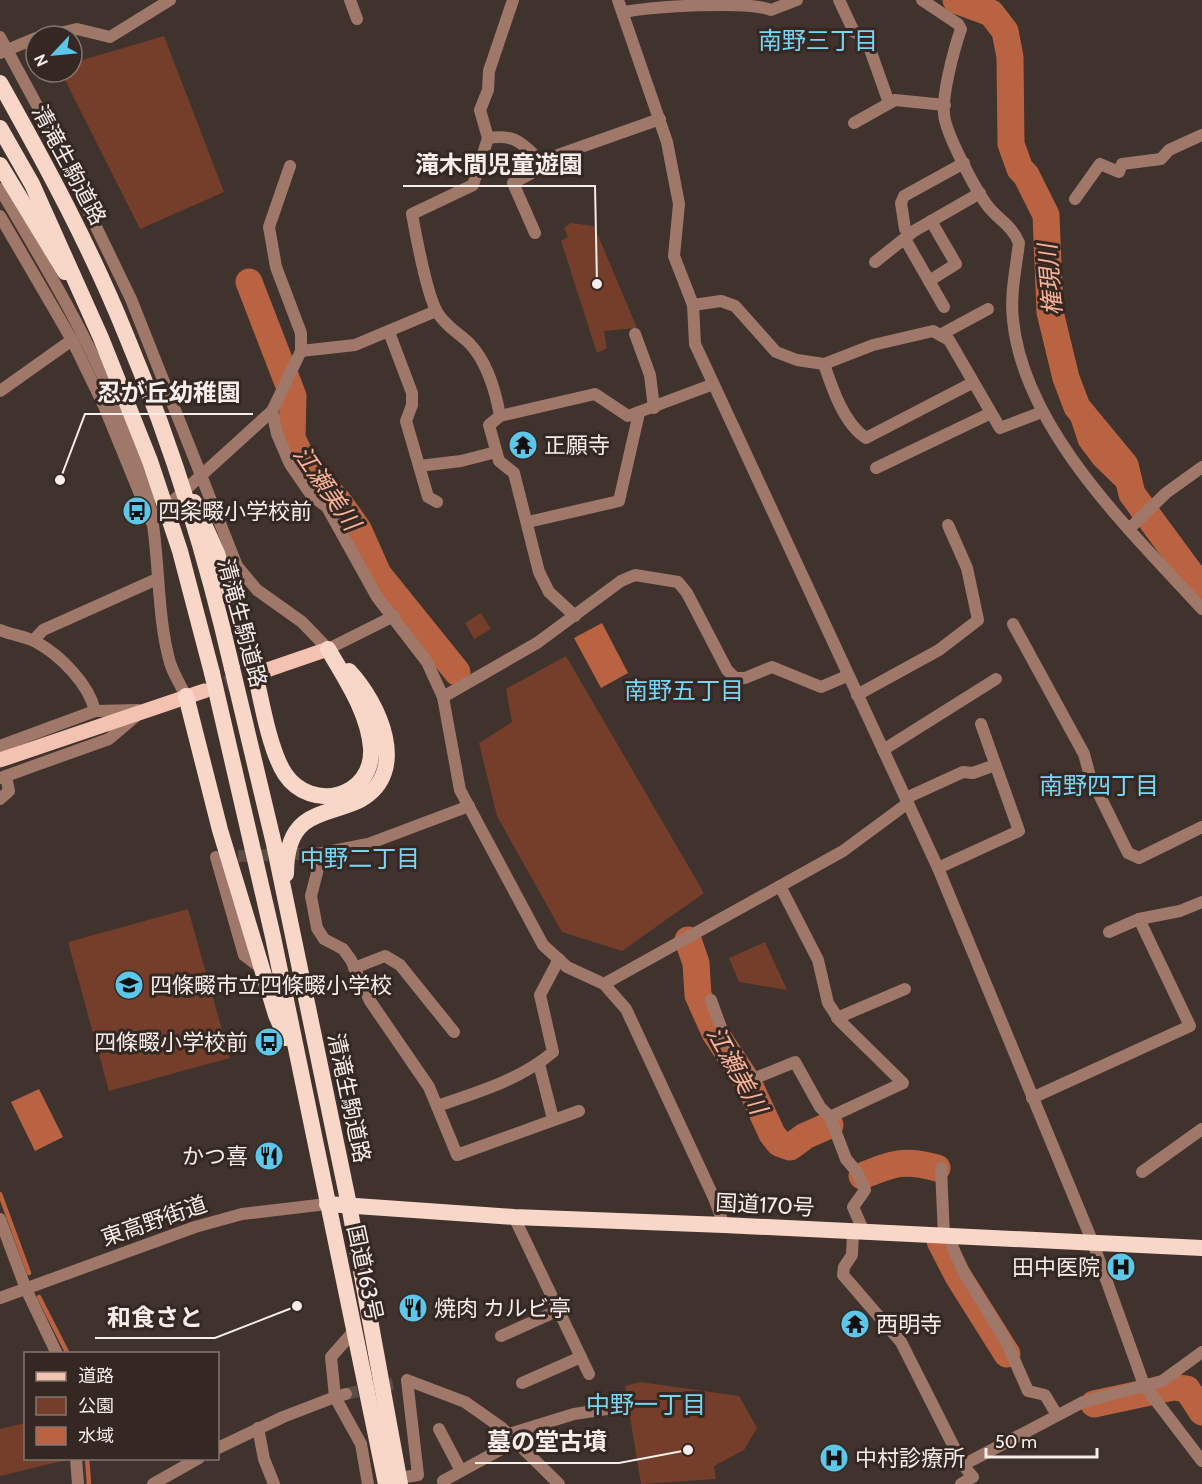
<svg xmlns="http://www.w3.org/2000/svg" width="1202" height="1484" font-family="Cabin,'Noto Sans JP',sans-serif">
	<style>
		.green { fill: #743e2a }
		.water { fill: #ba6342 }
		.lines { fill: none; stroke-linecap: round; stroke-linejoin: round }
		.stream { stroke: #ba6342; stroke-width: 4.5 }
		.river { stroke: #ba6342; stroke-width: 27 }
		.minor-tunnel { stroke: #5b4e49; stroke-width: 12; stroke-dasharray: 12 6; stroke-linecap: butt }
		.primary-tunnel { stroke: #5b4e49; stroke-width: 15; stroke-dasharray: 15 8; stroke-linecap: butt }
		.minor { stroke: #a07869; stroke-width: 12 }
		.tertiary { stroke: #a07869; stroke-width: 12 }
		.primary { stroke: #f4c2b0; stroke-width: 15 }
		.trunk { stroke: #f8d6c8; stroke-width: 16 }
		.trunk-bridge { stroke: #f8d6c8; stroke-width: 16 }
		.labels { text-anchor: middle; dominant-baseline: central; stroke-width: 6; stroke-linejoin: round; paint-order: stroke }
		.street-label { font-size: 22px; fill: #f7edea; stroke: #352823 }
		.poi-label { font-size: 22px; fill: #f7edea; stroke: #352823; text-anchor: start }
		.neighbourhood-label { font-size: 24px; fill: #77d6f5; stroke: #352823 }
		.water-label { font-size: 24px; font-style: italic; fill: #f9b298; stroke: #352823 }
		.leader { fill: none; stroke: #f7edea; stroke-width: 2 }
		.callout-dot { fill: #f7edea; stroke: #352823; stroke-width: 2 }
		.callout-label { font-size: 24px; text-anchor: middle; font-weight: bold; fill: #f7edea; stroke: #352823; stroke-width: 6; stroke-linejoin: round; paint-order: stroke }
	</style>
	<rect width="100%" height="100%" fill="#40322d"/>
	<g class="green">
		<polygon points="164,36 224,192 140,229 61,72 72,72 72,63"/>
		<polygon points="571,223 594,226 637,328 604,331 607,348 597,353 561,241 568,237 564,228"/>
		<polygon points="481,613 491,629 474,639 465,623"/>
		<polygon points="566,656 704,893 622,951 562,932 497,816 479,743 512,722 506,689"/>
		<polygon points="188,909 230,1058 109,1091 68,942"/>
		<polygon points="765,942 787,990 739,982 729,958"/>
		<polygon points="640,1382 739,1396 757,1428 744,1450 714,1466 716,1479 641,1484 625,1386"/>
		<polygon points="25,1423 26,1458 71,1459 0,1476 0,1429"/>
	</g>
	<g class="water">
		<polygon points="1080,402 1132,469 1133,486 1123,493 1094,465 1079,445 1068,412"/>
		<polygon points="602,623 628,673 601,688 574,638"/>
		<polygon points="39,1089 63,1137 35,1151 11,1102"/>
	</g>
	<g class="lines">
		<g class="stream">
			<polyline points="0,1194 29,1273"/>
			<polyline points="39,1297 68,1354"/>
			<polyline points="87,1458 89,1484"/>
		</g>
		<g class="river">
			<polyline points="956,0 991,13 1005,31 1010,57 1011,144 1020,169 1026,175 1046,215 1050,312 1066,378 1077,407 1125,465 1132,494 1202,589"/>
			<polyline points="249,282 293,396 292,438 306,467 338,501 358,529 378,574 457,672"/>
			<polyline points="688,940 696,963 698,995 715,1033 749,1084 772,1134 779,1143 790,1147 805,1136 830,1125"/>
			<path d="M862,1176c32,-13 42,-17 75,-8"/>
			<polyline points="940,1241 958,1276 1007,1354"/>
			<polyline points="1094,1404 1173,1387 1187,1389 1202,1412"/>
		</g>
		<g class="minor-tunnel">
			<polyline points="220,857 322,853"/>
			<polyline points="346,1394 396,1383"/>
		</g>
		<polyline class="primary-tunnel" points="204,691 264,671"/>
		<g class="minor">
			<polyline points="350,0 357,19"/>
			<path d="M513,0l-24,71 -1,19 -8,20 8,28 -15,47 -61,29c4,22 15,80 25,98 9,15 22,21 33,32 17,18 26,49 30,72l-11,9 10,36 15,12 25,99 10,20 26,24"/>
			<polyline points="618,0 667,142 679,204 674,256 693,305 695,344 938,868 1093,1243 1144,1385 1202,1461"/>
			<polyline points="839,0 854,32 866,38 889,103"/>
			<path d="M922,0l36,24 3,5c-7,20 -19,65 -17,85 1,18 31,75 43,91 10,14 25,20 32,38 -3,25 -9,52 -6,77 11,110 118,211 189,289"/>
			<path d="M623,12c30,-5 123,-12 148,-2l26,-10"/>
			<polyline points="47,36 77,29 110,37 170,0"/>
			<polyline points="0,53 36,38"/>
			<polyline points="854,123 895,100 945,105"/>
			<path d="M488,138c28,-4 33,5 53,23l119,-42"/>
			<polyline points="1075,199 1100,164 1119,172 1122,164 1161,159 1169,150 1202,135"/>
			<polyline points="0,216 72,340 104,406 151,521 272,411 301,351 301,333 276,267 269,227 290,166"/>
			<polyline points="905,229 901,203 904,196 964,163"/>
			<polyline points="535,233 513,183 532,173 541,161"/>
			<polyline points="905,239 944,307"/>
			<polyline points="875,262 914,231 980,193"/>
			<polyline points="929,281 956,264 931,221"/>
			<polyline points="693,305 721,301 735,306 776,352 797,360 824,364 873,345 933,331 949,340 1000,428 1042,412"/>
			<polyline points="389,332 412,393 412,405 406,421 428,497 437,502"/>
			<polyline points="635,334 650,375 654,408"/>
			<polyline points="940,335 988,309"/>
			<polyline points="301,351 355,345 436,311"/>
			<path d="M824,364c8,24 20,60 42,74l106,-55"/>
			<polyline points="0,391 72,340"/>
			<polyline points="272,411 277,434 290,464 312,496 327,507 377,597 427,662 443,697 460,790 543,945 567,967 604,984 626,1009 714,1198 724,1225"/>
			<polyline points="500,416 595,394 628,416 711,385"/>
			<polyline points="419,466 461,461 496,452"/>
			<polyline points="876,468 991,413"/>
			<polyline points="528,522 619,501 639,413"/>
			<polyline points="1129,529 1166,493 1202,467"/>
			<polyline points="1013,624 1084,754 1090,776 1128,853 1139,858 1202,827"/>
			<path d="M0,630c11,5 25,6 36,12 24,13 53,42 59,69"/>
			<polyline points="34,640 43,630 157,579"/>
			<polyline points="857,695 939,650 978,620 967,568 948,525"/>
			<polyline points="443,697 537,643 621,581 635,575 678,582 687,593 727,670 735,678 745,678 772,667 821,687 847,676"/>
			<polyline points="0,746 95,711 138,710"/>
			<polyline points="883,750 996,679"/>
			<polyline points="0,778 109,739 135,717"/>
			<polyline points="906,798 963,772 973,773 995,765"/>
			<polyline points="0,799 9,791 6,776"/>
			<polyline points="469,806 368,844 322,853 311,896 317,928 324,939 343,949 351,960 370,1001 429,1087 457,1155 579,1111"/>
			<polyline points="216,857 244,955 261,968"/>
			<polyline points="938,868 1019,831 981,724"/>
			<polyline points="780,886 818,960 828,1003 840,1021 903,1083 830,1117"/>
			<polyline points="1109,932 1139,919 1180,911 1202,902"/>
			<polyline points="354,968 385,956 400,965 454,1032"/>
			<polyline points="604,984 843,851 908,803"/>
			<polyline points="711,1000 723,1033 753,1079 795,1062 820,1107 830,1117 846,1159 857,1172 865,1190 853,1207 864,1232"/>
			<polyline points="837,1018 905,989"/>
			<polyline points="539,1064 553,1119"/>
			<polyline points="1032,1098 1190,1026 1139,919"/>
			<path d="M437,1106c41,-14 83,-26 116,-54l-13,-57 19,-36"/>
			<polyline points="941,1168 944,1236"/>
			<polyline points="1142,1172 1202,1129"/>
			<polyline points="514,1217 589,1374"/>
			<polyline points="0,1219 26,1289 57,1354"/>
			<polyline points="853,1231 852,1255 844,1267 843,1275 901,1342 963,1465"/>
			<polyline points="948,1236 963,1271 1006,1341 1028,1391 1045,1395 1057,1415"/>
			<polyline points="501,1336 559,1310"/>
			<polyline points="522,1383 581,1357"/>
			<polyline points="346,1394 335,1397 361,1444 368,1484"/>
			<polyline points="258,1428 264,1459 274,1484"/>
			<polyline points="439,1429 461,1471"/>
			<polyline points="509,1434 574,1414 626,1406"/>
			<polyline points="218,1448 283,1417 335,1397 331,1357 354,1331"/>
			<polyline points="76,1458 78,1484"/>
			<polyline points="399,1478 418,1475 407,1380 465,1402 502,1428 559,1484"/>
			<polyline points="443,1481 516,1441"/>
			<polyline points="153,1484 199,1458"/>
			<polyline points="961,1484 973,1477 963,1465 1083,1402 1162,1381 1202,1352"/>
		</g>
		<g class="tertiary">
			<polyline points="0,37 39,109 131,299 237,566 257,590 302,622 328,649 394,616"/>
			<path d="M0,189c56,94 112,188 144,294 18,59 10,122 26,180 4,12 11,23 16,33"/>
			<polyline points="0,1298 195,1227 242,1214 327,1204"/>
		</g>
		<g class="primary">
			<polyline points="264,671 328,649"/>
			<polyline points="0,760 204,691"/>
		</g>
		<g class="trunk">
			<polyline points="0,165 65,272"/>
			<path d="M252,660c8,31 16,88 33,114 26,39 89,24 86,-26 -3,-36 -25,-68 -43,-99"/>
			<polyline points="232,668 274,844 349,1205 400,1484"/>
			<polyline points="212,673 273,937 386,1484"/>
			<polyline points="186,696 220,830 276,1015 286,1038"/>
			<path d="M286,874c0,-18 3,-39 18,-51 15,-12 39,-14 56,-23 51,-28 19,-97 -11,-129"/>
			<polyline points="327,1204 514,1217 724,1225 1202,1248"/>
		</g>
		<g class="trunk-bridge">
			<path d="M0,83c46,82 91,165 126,252 45,107 80,220 106,333"/>
			<polyline points="0,128 32,184 101,338 150,461 180,551 212,673"/>
			<polyline points="194,502 217,553 252,660"/>
		</g>
	</g>
	<defs>
		<g id="temple-disc" transform="scale(1.5)"><circle r="9.5" fill="#5cc7e8" stroke="#352823"/><path d="M0-6L5-2H3V0L6.5 2.5H4V6H1.5V3h-3V6H-4V2.5H-6.5L-3 0V-2H-5Z" fill="#111"/></g>
		<g id="bus-disc" transform="scale(1.5)"><circle r="9.5" fill="#5cc7e8" stroke="#352823"/><path d="M-5-6H5V4H4V6H2V4H-2V6H-4V4H-5ZM-3.5-4V0h7V-4ZM-3.5 1.2v1.5H-2V1.2ZM2 1.2v1.5H3.5V1.2Z" fill="#111"/></g>
		<g id="school-disc" transform="scale(1.5)"><circle r="9.5" fill="#5cc7e8" stroke="#352823"/><path d="M0-5L7-2L0 1L-7-2ZM-4 1L0 2.5L4 1V4Q0 6-4 4Z" fill="#111"/></g>
		<g id="restaurant-disc" transform="scale(1.5)"><circle r="9.5" fill="#5cc7e8" stroke="#352823"/><path d="M-5-6h1v4h1v-4h1v4h1v-4h1v5L-1.5 .5V6h-2V.5L-5-1ZM5-6V6H3V1.5H1.5Q1.5-4 5-6Z" fill="#111"/></g>
		<g id="hospital-disc" transform="scale(1.5)"><circle r="9.5" fill="#5cc7e8" stroke="#352823"/><path d="M-5-5h3v3.5h4V-5h3V5h-3V1.5h-4V5h-3Z" fill="#111"/></g>
	</defs>
	<g fill-rule="evenodd">
		<use href="#temple-disc" x="523" y="445"/>
		<use href="#bus-disc" x="137" y="511"/>
		<use href="#school-disc" x="129" y="985"/>
		<use href="#bus-disc" x="269" y="1042"/>
		<use href="#restaurant-disc" x="269" y="1156"/>
		<use href="#hospital-disc" x="1121" y="1267"/>
		<use href="#restaurant-disc" x="413" y="1308"/>
		<use href="#temple-disc" x="855" y="1324"/>
		<use href="#hospital-disc" x="834" y="1458"/>
	</g>
	<g class="labels">
		<g class="street-label">
			<text transform="translate(69 165) rotate(62)">清滝生駒道路</text>
			<text transform="translate(242 623) rotate(75)">清滝生駒道路</text>
			<text transform="translate(349 1098) rotate(78)">清滝生駒道路</text>
			<text transform="translate(765 1205) rotate(3)">国道170号</text>
			<text transform="translate(154 1221) rotate(-19)">東高野街道</text>
			<text transform="translate(365 1273) rotate(78)">国道163号</text>
		</g>
		<g class="poi-label">
			<text x="544" y="445">正願寺</text>
			<text x="158" y="511">四条畷小学校前</text>
			<text x="150" y="985">四條畷市立四條畷小学校</text>
			<text x="248" y="1042" text-anchor="end">四條畷小学校前</text>
			<text x="248" y="1156" text-anchor="end">かつ喜</text>
			<text x="1100" y="1267" text-anchor="end">田中医院</text>
			<text x="434" y="1308">焼肉 カルビ亭</text>
			<text x="876" y="1324">西明寺</text>
			<text x="855" y="1458">中村診療所</text>
		</g>
		<g class="neighbourhood-label">
			<text x="818" y="40">南野三丁目</text>
			<text x="684" y="690">南野五丁目</text>
			<text x="1099" y="785">南野四丁目</text>
			<text x="360" y="858">中野二丁目</text>
			<text x="646" y="1404">中野一丁目</text>
		</g>
		<g class="water-label">
			<text transform="translate(1050 280) rotate(-95)">権現川</text>
			<text transform="translate(327 488) rotate(55)">江瀬美川</text>
			<text transform="translate(737 1070) rotate(61)">江瀬美川</text>
		</g>
	</g>
	<path class="leader" d="M597 284L595 186H403M60 480L85 414H253M297 1306L215 1338H95M688 1450L619 1463H475"/>
	<g class="callout-dot">
		<circle cx="597" cy="284" r="6"/>
		<circle cx="60" cy="480" r="6"/>
		<circle cx="297" cy="1306" r="6"/>
		<circle cx="688" cy="1450" r="6"/>
	</g>
	<g class="callout-label">
		<text x="499" y="173">滝木間児童遊園</text>
		<text x="169" y="401">忍が丘幼稚園</text>
		<text x="155" y="1326">和食さと</text>
		<text x="547" y="1450">墓の堂古墳</text>
	</g>
	<rect x="24" y="1352" width="195" height="108" fill="#352823" stroke="#837773" stroke-width="1.5"/>
	<rect x="36" y="1372" width="30" height="9" fill="#f4c2b0" stroke="#837773" stroke-width="1.5"/>
	<text x="78" y="1382" font-size="18" fill="#f7edea">道路</text>
	<rect x="36" y="1397" width="30" height="18" fill="#743e2a" stroke="#837773" stroke-width="1.5"/>
	<text x="78" y="1412" font-size="18" fill="#f7edea">公園</text>
	<rect x="36" y="1427" width="30" height="18" fill="#ba6342" stroke="#837773" stroke-width="1.5"/>
	<text x="78" y="1442" font-size="18" fill="#f7edea">水域</text>
	<g transform="translate(54 54) rotate(244)"><circle r="28" fill="#352823" stroke="#837773" stroke-width="1.5"/>
	<path d="M0-4.5L10 22L0 15L-10 22Z" fill="#5cc7e8"/>
	<text y="-9" font-size="16" font-weight="bold" text-anchor="middle" fill="#f7edea">N</text>
	</g>
	<path d="M986 1448v9h111v-9" fill="none" stroke="#f7edea" stroke-width="3"/>
	<text x="995" y="1448" font-size="18" fill="#f7edea" stroke="#352823" stroke-width="4.5" paint-order="stroke">50 m</text>
</svg>
